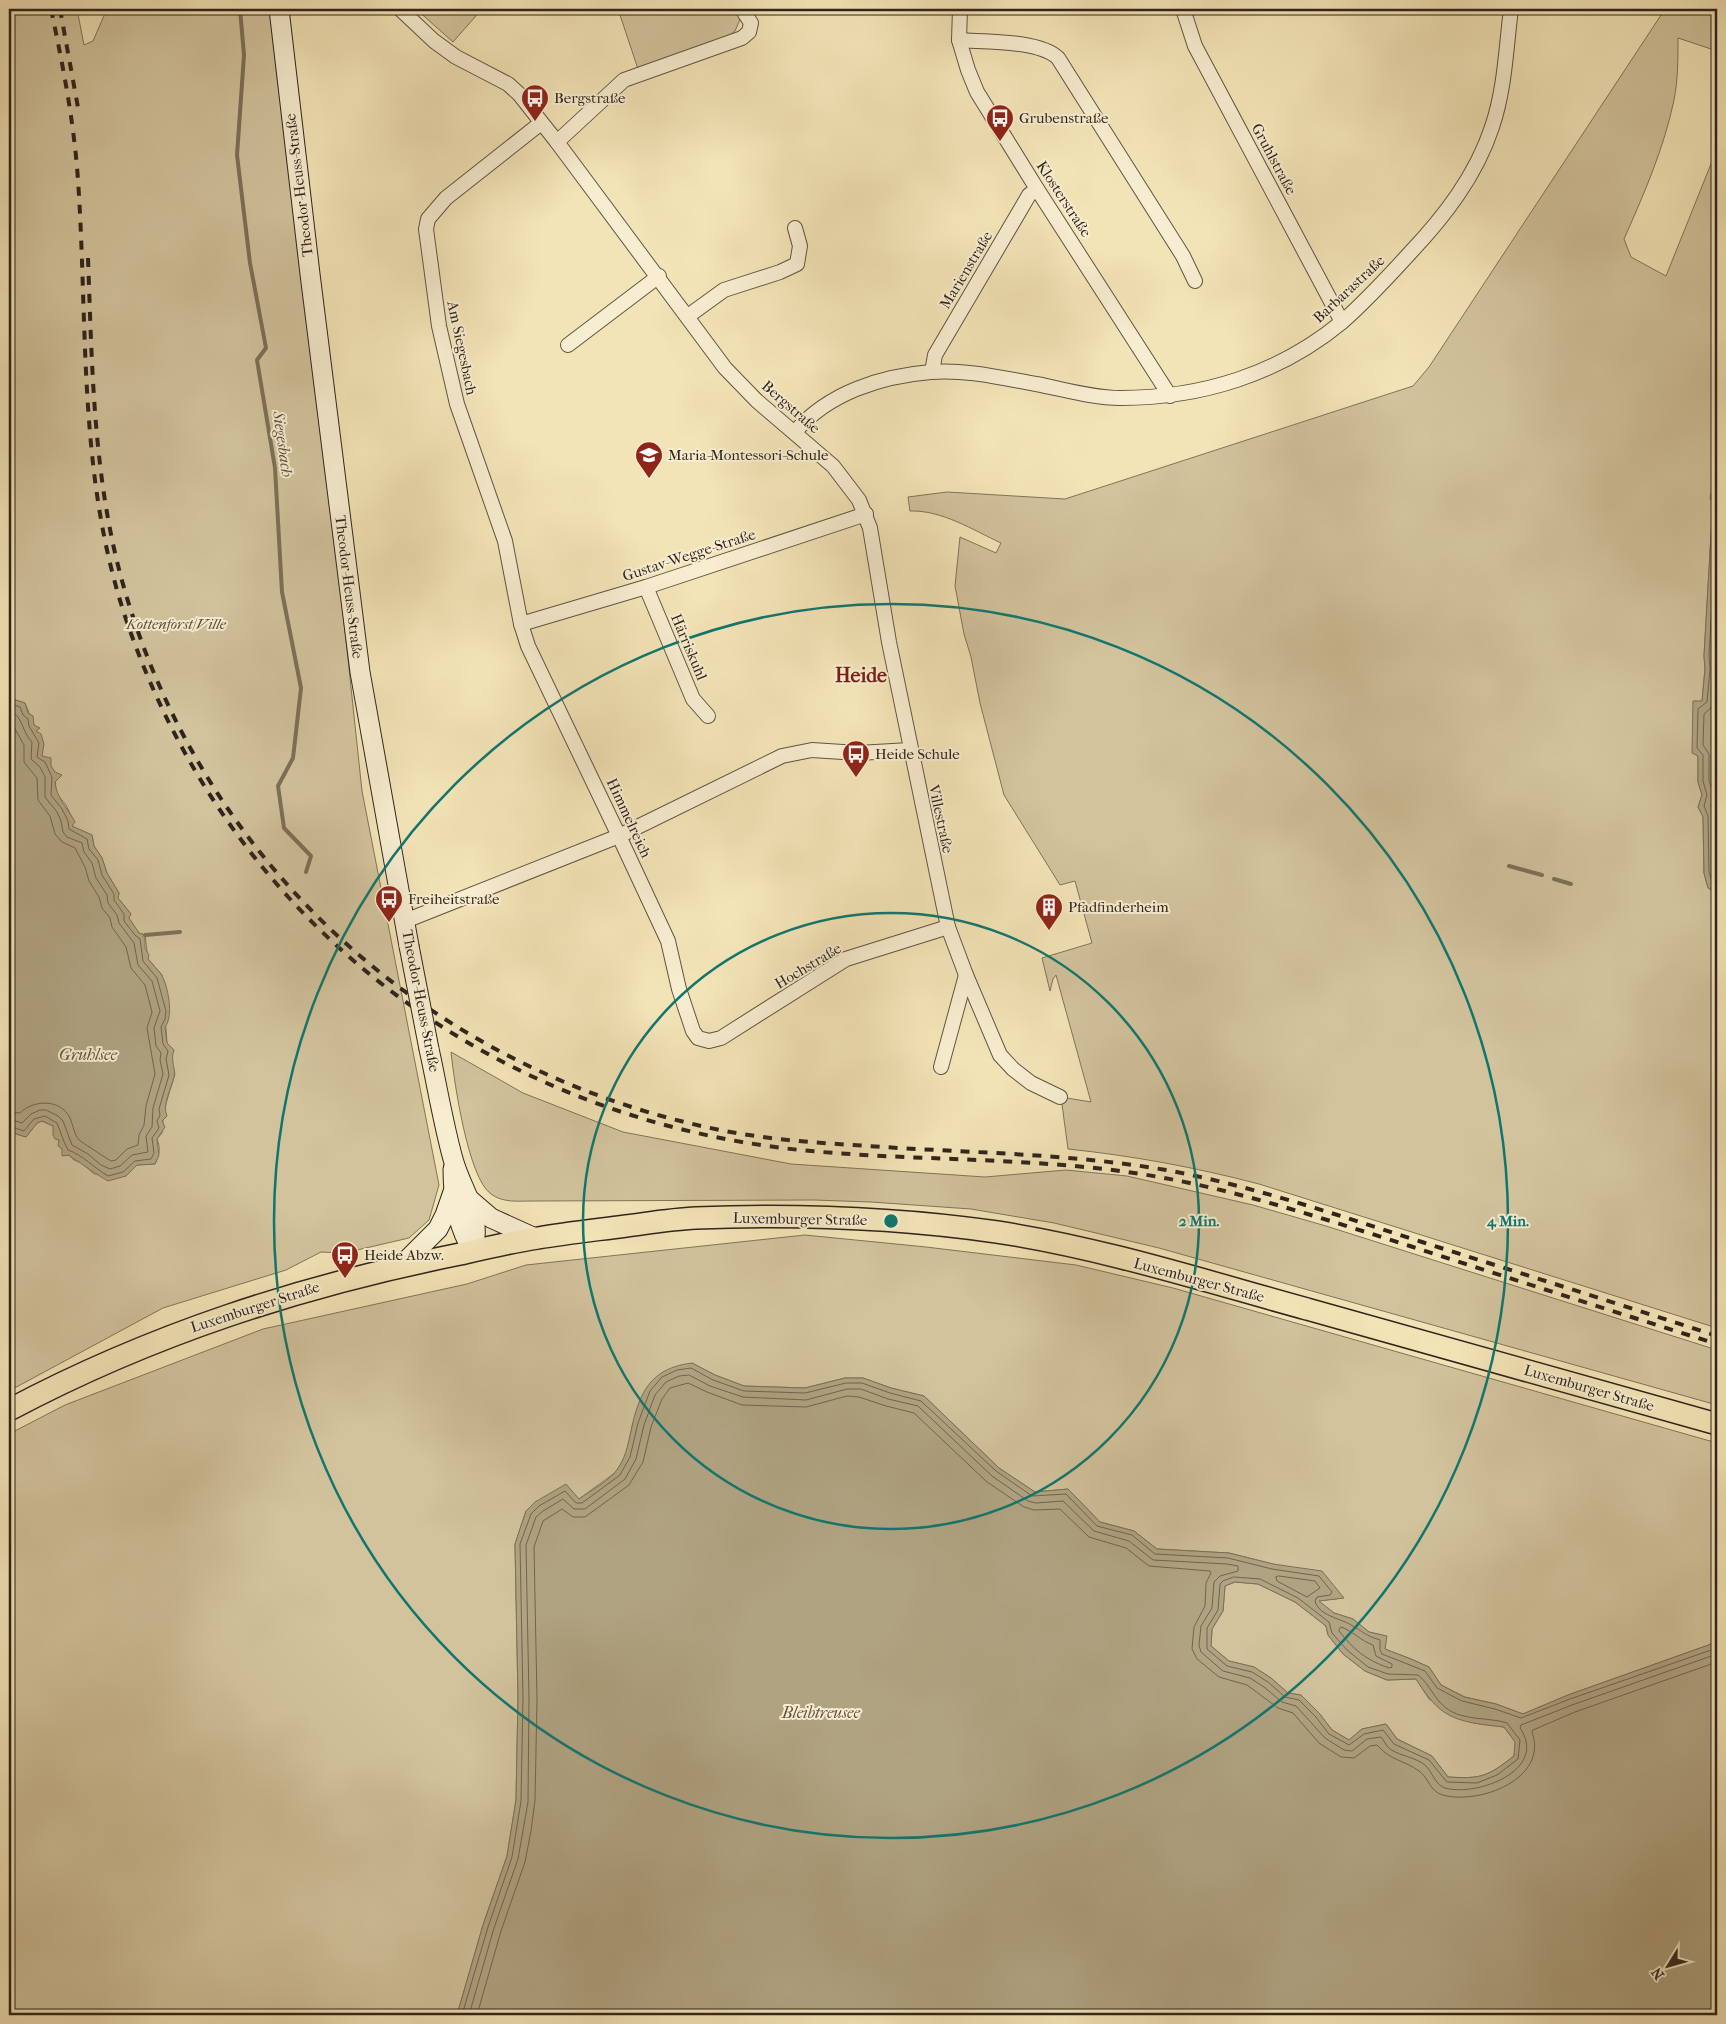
<svg xmlns="http://www.w3.org/2000/svg" width="1726" height="2024" font-family="'IM FELL French Canon',serif">
	<style>
		.green { fill: #d2c39d; stroke: #80745c }
		.water { fill: #b0a382; stroke: #7c7059; fill-rule: evenodd }
		.lines { fill: none; stroke-linecap: round; stroke-linejoin: round }
		.shore { stroke: #70644f; stroke-width: 1 }
		.stream { stroke: #7c7059; stroke-width: 4 }
		.minor-casing { stroke: #605443; stroke-width: 16 }
		.secondary-casing { stroke: #2f241c; stroke-width: 21 }
		.primary-casing { stroke: #2f241c; stroke-width: 24 }
		.minor { stroke: #f7edd0; stroke-width: 14 }
		.secondary { stroke: #f7edd0; stroke-width: 19 }
		.primary { stroke: #f3e4b7; stroke-width: 21 }
		.rail { stroke: #2f241c; stroke-width: 4; stroke-dasharray: 9 9; stroke-linecap: butt }
		.secondary-bridge-casing { stroke: #2f241c; stroke-width: 21; stroke-linecap: butt }
		.secondary-bridge { stroke: #f7edd0; stroke-width: 19 }
		.ring { fill: none; stroke: #0f766e; stroke-width: 2.5 }
		.labels { text-anchor: middle; dominant-baseline: central; stroke-width: 4; stroke-linejoin: round; paint-order: stroke }
		.poi-label { font-size: 15px; fill: #2f241c; stroke: #f7edd0; text-anchor: start }
		.street-label { font-size: 15px; fill: #2f241c; stroke: #f7edd0 }
		.park-label { font-size: 15px; font-style: italic; fill: #584c3c; stroke: #f7edd0 }
		.water-label { font-size: 16px; font-style: italic; fill: #5c5040; stroke: #f7edd0 }
		.district-label { font-size: 20px; font-weight: bold; fill: #7a1f14; stroke: #f7edd0 }
		.centre { fill: #0f766e; stroke: #f7edd0; stroke-width: 2.5 }
		.ring-label { font-size: 15px; text-anchor: middle; font-weight: bold; fill: #0f766e; stroke: #f7edd0; stroke-width: 4; stroke-linejoin: round; paint-order: stroke }
	</style>
	<rect width="100%" height="100%" fill="#f3e4b7"/>
	<filter id="stains"><feTurbulence type="fractalNoise" baseFrequency=".004" numOctaves="4"/><feColorMatrix values="0 0 0 0 .2 0 0 0 0 .09 0 0 0 0 .02 0 0 0 .5 -.17"/></filter>
	<radialGradient id="worn" r=".72"><stop offset=".6" stop-color="#630" stop-opacity="0"/><stop offset="1" stop-color="#630" stop-opacity=".3"/></radialGradient>
	<g class="green">
		<path d="M9,9h68l7,36 9,-4 14,-32h172l83,782 77,394 -10,35 -20,18 -65,15 -23,-1 -35,18 -123,38 -154,83v-262l4,4 13,4 11,-14 5,-2 11,5 9,23 12,11 8,3 12,11 32,2 11,-11 18,-1c4,-9 6,-15 2,-25l5,-6 2,-23 11,-36 -8,-31 -5,-68 -14,-16 -3,-24 -6,-2 -11,-15 3,-4 -13,-16 1,-5 -12,-20 -5,-15 -8,-12 -2,-11 -21,-9 3,-4 -8,-17 -10,-12 -1,-21 -13,-16 -8,-31 -9,-22 -16,-5z"/>
		<polygon points="416,9 482,9 453,42"/>
		<polygon points="618,9 733,9 741,17 735,31 727,37 638,69"/>
		<path d="M1665,9h52v42l-39,-13c0,21 0,42 -4,62 -10,48 -30,94 -50,139l7,18 35,19 49,-122 2,-11v344l-4,13 -9,156 1,13 -3,33 -8,-1 4,55v26l4,13 -4,12 5,9 1,57 4,15 9,5v435l-458,-144c-65,-17 -125,-28 -191,-35l-7,-52 30,5 -35,-127 -3,4 -3,12 -8,-33 50,-15 -17,-62 -15,4 -56,-90 -24,-92 -9,-46 -7,-23 -9,-48 5,-49 36,16 5,-10c-28,-13 -59,-33 -91,-32l-2,-14 39,-5 118,7 348,-113 16,-19z"/>
		<path d="M451,1052l72,41 100,39 168,32 194,13 81,-7 61,6 126,29 73,21 391,124v55l-558,-157 -105,-25 -83,-14 -100,-7 -57,-2 -282,1c-14,0 -29,2 -41,-7 -23,-16 -37,-113 -40,-142z"/>
		<polygon points="805,1235 926,1247 1076,1265 1173,1288 1717,1443 1717,1642 1568,1695 1523,1714 1496,1704 1465,1697 1441,1685 1429,1667 1411,1659 1385,1649 1386,1636 1369,1632 1353,1619 1334,1613 1318,1601 1343,1598 1273,1564 1229,1553 1157,1549 1134,1531 1100,1522 1068,1489 1035,1492 999,1468 924,1396 891,1388 863,1378 845,1378 805,1388 744,1386 715,1375 692,1363 633,1422 626,1455 616,1472 579,1499 526,1511 515,1544 518,1698 516,1800 507,1856 483,1925 457,2015 9,2015 9,1434 65,1405 263,1329 467,1284 526,1265"/>
		<path d="M1235,1582l23,2 37,18 31,24 2,9 15,19 22,17 22,9 29,-1 13,20 45,24 30,4 12,15 -2,14c-27,21 -33,23 -66,21l-16,-21 -35,-17 -11,-15 -24,5 -13,11 -17,-10 -13,-17 -18,-18 -13,-2 -17,-15 -17,-11 -25,-6 -18,-15 1,-17 11,-18 2,-25z"/>
	</g>
	<g class="water">
		<polygon points="1717,487 1717,893 1708,888 1704,873 1703,817 1698,807 1702,795 1698,782 1698,756 1692,753 1693,701 1702,701 1705,669 1704,656 1713,500 1710,499 1711,493 1715,494"/>
		<path d="M9,698l16,5 3,10 5,3 1,9 6,3 -4,3 5,3 3,10 -2,12 9,2v8l4,6 7,3 -7,7c1,15 13,27 20,40l-3,4 20,9 2,11 8,12 5,15 12,20 -1,5 13,16 -2,4 10,15 6,2v13l4,7 -1,4c4,5 9,10 13,15 7,11 13,42 4,53l2,16 7,7c-4,12 2,17 0,27 -3,12 -12,28 -7,39l-5,5 3,6 -8,12 2,16 -4,9 -18,1 -11,11 -18,5c-9,-5 -16,-10 -25,-16 -4,-4 -9,-5 -14,-10l-7,1v-7l-4,-3 1,-6 -4,-1 -2,-4v-9l-11,-5 -5,2 -11,14 -13,-4 -4,-4z"/>
		<path d="M692,1363l23,12 29,11 61,2 40,-10h18l28,10 33,8 75,72 36,24 33,-3 32,33 34,9 23,18 72,4 44,11 49,7 22,27 -25,3 15,12 19,6 16,13 18,4 -2,13 26,10 18,8 12,18 23,12 32,7 27,10 45,-19 149,-53v373h-1260l26,-90 24,-69 9,-56 2,-102 -3,-154 11,-33 9,-9 31,-18 13,15c11,-8 30,-18 37,-28 9,-11 12,-26 15,-40 8,-38 19,-63 61,-68zM1235,1582l23,2 37,18 31,24 2,9 15,19 22,17 22,9 29,-1c8,12 16,25 28,33 15,11 42,13 60,15l11,15 -1,14c-27,21 -33,23 -66,21l-16,-21 -35,-17 -11,-15 -24,5 -13,11 -17,-10 -13,-17 -18,-18 -13,-2 -17,-15 -17,-11 -25,-6 -18,-15 1,-17 11,-18 2,-25z"/>
	</g>
	<g class="lines">
		<g class="shore">
			<polyline points="1717,514 1709,655 1710,669 1707,702 1698,709 1697,748 1703,755 1703,781 1707,795 1704,806 1708,816 1709,872 1713,884 1717,888"/>
			<path d="M1717,627c-1,18 2,64 -5,78 -1,4 -5,6 -8,9l-1,31 6,9v26l4,14 -2,12 3,10 1,55 2,8"/>
			<path d="M9,703l11,4 3,8 5,4 1,7 10,17 -2,14 8,5 7,15 -1,18 11,14 6,12 1,8 18,10 2,10 9,11 4,15 12,19v6l10,14v7l11,14 5,4 3,22 14,17 9,33 -1,8 -4,8 2,17 5,7 -2,8 3,16 -10,34 1,6 -3,6 2,7 -7,10 2,15 -3,6 -16,2 -12,11 -15,4c-14,-8 -25,-21 -40,-26 -5,-9 -7,-17 -11,-27l-12,-7 -11,3 -10,12 -15,-5"/>
			<path d="M9,710c14,5 13,23 23,32l-1,17 9,8 5,10v20l12,15 4,9 2,11 4,5 15,6 2,9 8,11 4,15 11,17 1,8 9,12 2,8 15,20 4,22 14,16 8,30 -6,17 2,18 5,7 -1,7 3,14 -10,34 -1,19 -6,9 2,16 -16,3 -12,11 -10,3 -9,-4 -13,-11 -16,-9 -9,-24 -5,-5 -12,-6h-6l-9,4 -9,9 -13,-4"/>
			<polyline points="1717,712 1712,718 1711,742 1717,754 1717,781"/>
			<path d="M9,718l15,27v17l13,16 1,22 12,16 5,18 7,8 13,6 10,19 4,14 10,16 3,11 8,10 2,9 14,20 5,21 14,17 7,27 -5,16 8,46 -9,32 -2,19 -5,10 -1,10 -11,4 -11,11 -5,1c-2,-1 -31,-20 -32,-21 -5,-6 -6,-15 -9,-22 -10,-20 -37,-18 -50,-5l-11,-1"/>
			<polygon points="1279,1576 1315,1581 1320,1588 1307,1597 1277,1581 1276,1577"/>
			<path d="M1234,1577l26,2 38,19 31,24 3,11 15,17 21,17 20,7 30,1c11,8 16,24 28,33 17,13 42,9 61,15l13,17 -2,19 -21,16 -20,8 -30,-1 -18,-22 -35,-16 -11,-14 -19,4 -15,11 -20,-11 -14,-18 -16,-16 -14,-3 -17,-15 -16,-10 -25,-6 -20,-17v-21l11,-18 2,-26 3,-3z"/>
			<path d="M1341,1627c12,4 20,14 32,18l3,11 16,8v3l-3,1c-23,-8 -35,-18 -50,-37z"/>
			<path d="M462,2015l26,-88 24,-70 9,-56 2,-103 -3,-154 11,-30 8,-8 26,-15 11,12h6l38,-28 10,-18 8,-34 12,-32 12,-14 15,-7 14,-2 22,12 31,11 61,2 41,-10h16l28,10 31,8 75,70 36,25 34,-2 31,32 35,9 23,19 73,4 44,11 47,7 13,16 -2,3 -13,2 -2,4c4,15 25,17 36,24 13,7 13,10 29,15v10l2,4 43,17 12,17 25,13 33,8 26,9 49,-19 147,-51"/>
			<path d="M469,2015l25,-87 24,-69 10,-57 1,-104 -3,-153 10,-28 7,-6 20,-12 11,10h11l40,-30 11,-20 8,-34 11,-30 11,-13 13,-6 10,-1 21,11 33,11 63,3 41,-11h14l27,10 30,7 74,70 36,25 8,2 27,-2 31,30 35,10 24,19 74,4 11,2v5l-18,5 -6,6 -2,26 -11,18 -2,19 2,7 22,19 27,7 14,9 18,15 14,4 29,32 19,12 8,1 15,-12 14,-2c3,3 5,9 9,12 10,7 25,8 35,16 7,6 10,20 20,23 32,9 104,-18 75,-60l1,-3 51,-20 145,-51"/>
			<path d="M477,2015l24,-84 24,-69 6,-31 4,-31 2,-101 -3,-152 9,-26 19,-12 11,8h12l44,-32 14,-23 8,-35 11,-28 8,-11 18,-5 19,9 35,13 64,2 41,-11 12,1 27,9 28,7 73,69 37,25 10,3 26,-1 29,28 37,11 23,18 61,5 1,2 -5,10 -1,23 -11,21 -2,22 5,10 22,18 28,8 31,23 15,5 26,30 22,14 13,1 16,-12 7,-1c14,16 27,15 42,26 10,7 11,21 24,24 36,10 106,-16 89,-63l1,-2 42,-18 142,-50"/>
		</g>
		<g class="stream">
			<polyline points="240,9 244,55 237,155 250,263 266,348 257,360 275,468 282,592 301,688 293,758 278,786 284,828 311,856 306,872"/>
			<polyline points="1509,866 1542,875"/>
			<polyline points="1554,879 1571,884"/>
			<polyline points="145,935 180,932"/>
		</g>
		<g class="minor-casing">
			<g id="minor">
				<polyline points="400,9 434,41 456,57 508,84 519,94 557,142 725,368 757,401 833,466 859,500 870,528 889,642 948,927 966,975 1000,1055 1013,1069 1031,1083 1060,1097"/>
				<polyline points="960,9 959,40 968,70 977,92 1037,189 1170,396"/>
				<polyline points="1183,9 1195,46 1342,322"/>
				<path d="M959,40c26,2 80,0 99,18l125,198 12,25"/>
				<polyline points="541,123 446,198 428,219 426,229 439,326 457,404 505,541 521,624 528,646 619,836 668,941 679,989 693,1031 698,1038 709,1041 721,1038 846,959 948,927"/>
				<polyline points="557,142 624,80 742,38 749,32 751,23 742,9"/>
				<polyline points="688,316 724,290 780,272 797,264 800,246 795,228"/>
				<polyline points="568,345 659,276"/>
				<polyline points="932,372 935,355 1029,195 1037,189"/>
				<path d="M795,432c33,-39 86,-56 136,-60 34,-3 71,6 105,12 27,5 56,14 84,14 82,0 159,-24 222,-76 24,-21 46,-45 67,-68 35,-37 67,-78 83,-127 13,-38 14,-79 19,-118"/>
				<polyline points="646,587 693,699 708,716"/>
				<polyline points="521,624 646,587 866,514"/>
				<polyline points="405,921 619,836 782,756 812,750 858,753 910,750"/>
				<polyline points="941,1067 966,975"/>
			</g>
		</g>
		<g class="secondary-casing">
			<g id="secondary">
				<polyline points="279,9 310,274 360,672 409,946"/>
				<path d="M429,1049c8,36 14,74 24,110 10,36 29,50 20,92"/>
				<path d="M453,1169c0,29 4,57 20,82"/>
				<polyline points="470,1200 491,1218 535,1238"/>
				<polyline points="402,1265 438,1229 445,1215 453,1192"/>
			</g>
		</g>
		<g class="primary-casing">
			<path id="primary" d="M9,1410c143,-76 292,-124 451,-156 26,-6 51,-12 78,-16 29,-5 58,-8 88,-12 23,-3 47,-7 70,-8 101,-4 202,0 301,14 105,16 208,49 310,77 137,38 274,76 410,115"/>
		</g>
		<use href="#minor" class="minor"/>
		<use href="#secondary" class="secondary"/>
		<use href="#primary" class="primary"/>
		<g class="rail">
			<path d="M51,9c12,57 23,113 27,171 10,146 0,289 45,430 99,306 360,507 677,540 120,12 241,6 359,27 85,15 168,43 251,69 102,33 205,66 307,98"/>
			<polyline points="60,9 79,113"/>
			<path d="M88,258c4,106 5,215 33,319 78,288 312,497 604,554 47,9 95,12 143,15 99,7 199,7 298,24 87,16 171,45 256,72 98,31 197,62 295,94"/>
		</g>
		<g class="secondary-bridge-casing">
			<polyline id="secondary-bridge" points="409,946 429,1049"/>
		</g>
		<use href="#secondary-bridge" class="secondary-bridge"/>
	</g>
	<g class="ring">
		<circle cx="891" cy="1221" r="308"/>
		<circle cx="891" cy="1221" r="617"/>
	</g>
	<defs>
		<g id="bus-pin" transform="scale(1.4375)"><path d="M0 17L-7.5 6A9.5 9.5 0 1 1 7.5 6Z" fill="#8f2418" stroke="#f7edd0"/><path d="M-5-6H5V4H4V6H2V4H-2V6H-4V4H-5ZM-3.5-4V0h7V-4ZM-3.5 1.2v1.5H-2V1.2ZM2 1.2v1.5H3.5V1.2Z" fill="#fff"/></g>
		<g id="school-pin" transform="scale(1.4375)"><path d="M0 17L-7.5 6A9.5 9.5 0 1 1 7.5 6Z" fill="#8f2418" stroke="#f7edd0"/><path d="M0-5L7-2L0 1L-7-2ZM-4 1L0 2.5L4 1V4Q0 6-4 4Z" fill="#fff"/></g>
		<g id="building-pin" transform="scale(1.4375)"><path d="M0 17L-7.5 6A9.5 9.5 0 1 1 7.5 6Z" fill="#8f2418" stroke="#f7edd0"/><path d="M-4-6H4V6H1V3H-1V6H-4ZM-2.5-4.3h1.7v1.8h-1.7ZM.8-4.3h1.7v1.8H.8ZM-2.5-1h1.7V.8h-1.7ZM.8-1h1.7V.8H.8Z" fill="#fff"/></g>
	</defs>
	<g fill-rule="evenodd">
		<use href="#bus-pin" x="535" y="98"/>
		<use href="#bus-pin" x="1000" y="118"/>
		<use href="#school-pin" x="649" y="455"/>
		<use href="#bus-pin" x="856" y="754"/>
		<use href="#bus-pin" x="389" y="899"/>
		<use href="#building-pin" x="1049" y="907"/>
		<use href="#bus-pin" x="345" y="1255"/>
	</g>
	<g class="labels">
		<g class="poi-label">
			<text x="554" y="98">Bergstraße</text>
			<text x="1019" y="118">Grubenstraße</text>
			<text x="668" y="455">Maria-Montessori-Schule</text>
			<text x="875" y="754">Heide Schule</text>
			<text x="408" y="899">Freiheitstraße</text>
			<text x="1068" y="907">Pfadfinderheim</text>
			<text x="364" y="1255">Heide Abzw.</text>
		</g>
		<g class="street-label">
			<text transform="translate(1274 159) rotate(62)">Gruhlstraße</text>
			<text transform="translate(299 185) rotate(-97)">Theodor-Heuss-Straße</text>
			<text transform="translate(1064 199) rotate(57)">Klosterstraße</text>
			<text transform="translate(966 270) rotate(-59)">Marienstraße</text>
			<text transform="translate(1349 289) rotate(-43)">Barbarastraße</text>
			<text transform="translate(462 348) rotate(78)">Am Siegesbach</text>
			<text transform="translate(791 407) rotate(41)">Bergstraße</text>
			<text transform="translate(689 555) rotate(-18)">Gustav-Wegge-Straße</text>
			<text transform="translate(349 587) rotate(83)">Theodor-Heuss-Straße</text>
			<text transform="translate(689 647) rotate(67)">Härriskuhl</text>
			<text transform="translate(629 818) rotate(65)">Himmelreich</text>
			<text transform="translate(941 819) rotate(78)">Villestraße</text>
			<text transform="translate(808 966) rotate(-31)">Hochstraße</text>
			<text transform="translate(421 1001) rotate(79)">Theodor-Heuss-Straße</text>
			<text transform="translate(800 1219) rotate(1)">Luxemburger Straße</text>
			<text transform="translate(1199 1280) rotate(15)">Luxemburger Straße</text>
			<text transform="translate(255 1307) rotate(-18)">Luxemburger Straße</text>
			<text transform="translate(1589 1388) rotate(16)">Luxemburger Straße</text>
		</g>
		<g class="park-label">
			<text x="176" y="624">Kottenforst/Ville</text>
		</g>
		<g class="water-label">
			<text transform="translate(283 444) rotate(82)">Siegesbach</text>
			<text x="88" y="1054">Gruhlsee</text>
			<text x="821" y="1712">Bleibtreusee</text>
		</g>
		<g class="district-label">
			<text x="861" y="675">Heide</text>
		</g>
	</g>
	<circle cx="891" cy="1221" r="8" class="centre"/>
	<g class="ring-label">
		<text x="1199" y="1226">2 Min.</text>
		<text x="1508" y="1226">4 Min.</text>
	</g>
	<rect width="1726" height="2024" fill="none" stroke="#f3e4b7" stroke-width="30"/>
	<rect x="10" y="10" width="1706" height="2004" fill="none" stroke="#2f241c" stroke-width="2.5"/>
	<rect x="15" y="15" width="1696" height="1994" fill="none" stroke="#2f241c"/>
	<g transform="translate(1668 1966) rotate(233)" stroke="#f7edd0" stroke-width="4" paint-order="stroke">
	<path d="M0-4L9 19L0 12L-9 19Z" fill="#2f241c"/>
	<text y="-8" font-size="14" font-weight="bold" text-anchor="middle" fill="#2f241c">N</text>
	</g>
	<rect width="100%" height="100%" filter="url(#stains)"/>
	<rect width="100%" height="100%" fill="url(#worn)"/>
</svg>
